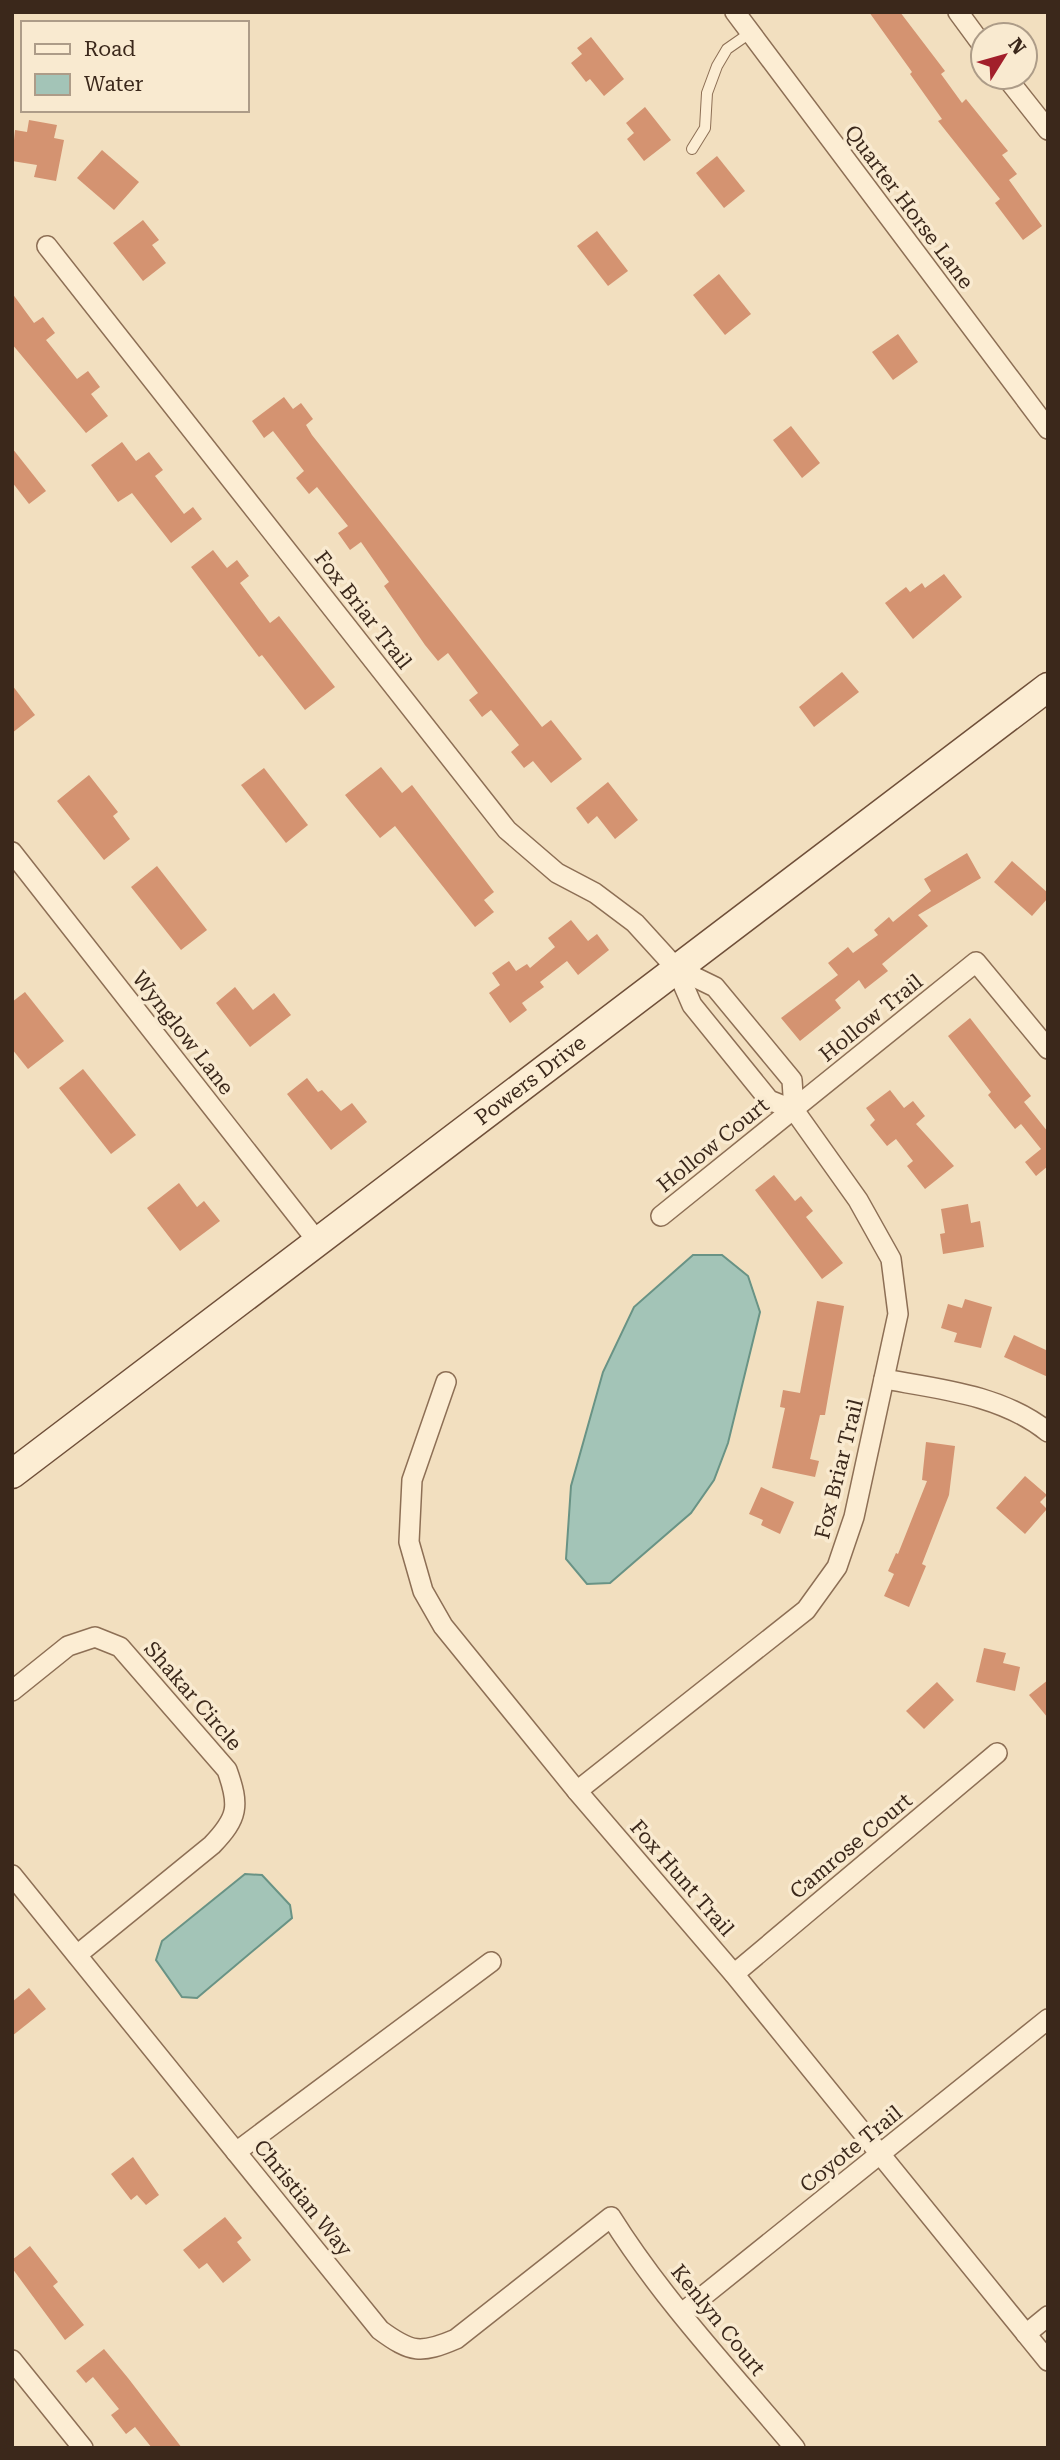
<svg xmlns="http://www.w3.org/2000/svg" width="1060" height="2460" font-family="'Roboto Serif',serif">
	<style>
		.water { fill: #a3c4b7; stroke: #699385; stroke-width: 2 }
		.building { fill: #d49371 }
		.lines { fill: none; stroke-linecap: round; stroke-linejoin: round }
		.lane-casing { stroke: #8d6f55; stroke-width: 12 }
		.street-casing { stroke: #8d6f55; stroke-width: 22 }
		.secondary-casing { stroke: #6f4f39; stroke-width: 31 }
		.lane { stroke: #fcedd3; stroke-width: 10 }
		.street { stroke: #fcedd3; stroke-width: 19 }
		.secondary { stroke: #fcedd3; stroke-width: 28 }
		.labels { text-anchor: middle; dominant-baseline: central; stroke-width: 7; stroke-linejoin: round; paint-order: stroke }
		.street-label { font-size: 21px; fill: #3b281b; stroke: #f9ead0 }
	</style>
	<rect width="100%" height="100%" fill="#f2dfbf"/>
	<g class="water">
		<polygon points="693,1255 722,1255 748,1276 760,1312 728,1443 714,1480 691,1513 610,1583 587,1584 566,1559 571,1486 603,1372 634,1307"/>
		<polygon points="245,1874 262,1875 290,1905 292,1918 197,1998 182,1997 156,1960 162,1941"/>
	</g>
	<g class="building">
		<polygon points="869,12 900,12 945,71 941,74 962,103 966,99 1008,151 1002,155 1017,174 1009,180 1042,226 1023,240 995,203 1000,199 938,121 942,119 910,74 912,72"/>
		<polygon points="591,37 624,79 604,96 590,79 586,82 571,63 582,54 577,48"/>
		<polygon points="645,107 671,140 644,161 627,139 634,133 626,123"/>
		<polygon points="29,120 57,125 54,138 64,140 56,181 34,177 37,165 12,161 15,130 27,132"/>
		<polygon points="102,150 139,182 114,210 77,178"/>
		<polygon points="717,156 745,191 724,208 696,173"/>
		<polygon points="143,220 159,240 152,245 166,263 143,281 113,243"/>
		<polygon points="597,231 628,271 608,286 577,246"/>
		<polygon points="719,274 751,314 725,335 693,295"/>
		<polygon points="12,293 34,323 43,317 55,333 46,340 77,379 88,371 100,387 91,394 108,416 86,433 12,344"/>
		<polygon points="898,334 918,362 893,380 872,352"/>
		<polygon points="284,397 293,409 301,403 313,419 306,425 312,435 542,727 551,720 582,759 551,783 533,761 524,768 511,752 519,745 491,710 482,717 469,700 478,693 448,653 438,661 425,645 384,586 389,582 361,542 350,550 338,533 348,526 317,487 309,494 296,478 304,471 273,431 264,438 252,421"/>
		<polygon points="791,426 820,463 802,478 773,440"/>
		<polygon points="122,442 136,461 149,452 163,470 155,476 184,514 193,507 202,519 171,543 132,493 118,502 91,465"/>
		<polygon points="12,448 46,491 29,504 12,482"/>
		<polygon points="213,550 227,568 237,560 249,576 240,583 270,623 279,616 335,687 305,710 262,655 259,657 191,567"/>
		<polygon points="944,574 962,597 913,639 885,603 906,587 910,592 922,583 925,588"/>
		<polygon points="842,672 859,692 814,727 799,707"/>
		<polygon points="12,685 35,715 12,733"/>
		<polygon points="381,767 402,793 412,785 494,892 484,900 494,912 475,927 395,826 380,838 345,795"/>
		<polygon points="264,768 308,825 286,843 241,785"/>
		<polygon points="89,775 118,812 113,816 130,839 104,860 57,801"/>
		<polygon points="608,782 638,820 615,839 597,816 588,824 576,808"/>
		<polygon points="967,853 981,878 918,915 928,926 882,964 888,971 865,989 859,980 835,1000 841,1008 800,1041 781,1018 838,975 828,963 848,947 853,953 878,935 874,930 889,917 893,922 931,891 924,879"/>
		<polygon points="1012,861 1048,893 1048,898 1032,916 994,882"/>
		<polygon points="157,866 207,930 181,950 131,887"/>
		<polygon points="571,920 588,941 597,934 609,950 578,975 567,961 540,982 544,987 522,1003 527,1010 510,1023 489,993 500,985 492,973 509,961 516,971 527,964 530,968 555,947 548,938"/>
		<polygon points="235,987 253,1010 274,993 291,1015 250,1047 216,1003"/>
		<polygon points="25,992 64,1041 28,1069 12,1049 12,1002"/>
		<polygon points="970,1018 1031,1096 1024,1102 1048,1132 1048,1166 1036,1176 1025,1162 1041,1149 1021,1124 1015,1129 988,1095 991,1092 948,1036"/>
		<polygon points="83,1069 136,1135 111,1154 59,1088"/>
		<polygon points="307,1078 318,1092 322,1090 341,1111 352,1103 367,1122 331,1150 287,1094"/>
		<polygon points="890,1090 904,1108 913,1101 925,1116 916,1124 954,1166 925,1189 907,1166 913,1161 896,1139 887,1146 870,1125 875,1120 866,1108"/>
		<polygon points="774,1175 795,1201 801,1196 813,1211 806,1217 843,1263 822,1279 755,1190"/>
		<polygon points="179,1183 197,1207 204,1201 220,1221 180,1251 147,1208"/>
		<polygon points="968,1204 971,1223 980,1221 984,1247 943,1254 940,1234 945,1233 941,1209"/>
		<polygon points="965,1299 992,1307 981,1348 954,1342 957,1333 941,1328 948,1304 962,1308"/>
		<polygon points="817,1301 844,1306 825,1415 820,1415 810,1459 819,1461 815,1477 772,1468 785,1408 780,1407 783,1390 800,1393"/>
		<polygon points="1014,1335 1048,1351 1048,1377 1004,1357"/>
		<polygon points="926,1442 955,1446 949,1495 922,1564 926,1566 909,1607 884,1596 894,1574 888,1571 896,1553 898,1554 927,1481 922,1480"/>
		<polygon points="1025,1476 1047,1495 1040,1502 1047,1509 1025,1534 996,1508"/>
		<polygon points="761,1487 794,1502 780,1534 761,1525 763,1520 749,1514"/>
		<polygon points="984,1648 1006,1653 1003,1663 1020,1667 1015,1691 976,1682"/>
		<polygon points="1048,1680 1048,1718 1029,1695"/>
		<polygon points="937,1682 954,1700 924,1729 906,1711"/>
		<polygon points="29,1988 46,2009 12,2036 12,2002"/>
		<polygon points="133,2157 159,2195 146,2205 137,2195 131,2200 111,2174"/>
		<polygon points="225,2217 242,2238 237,2242 251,2260 223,2283 207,2263 199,2269 183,2250"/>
		<polygon points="30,2246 58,2282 53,2286 84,2325 65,2340 12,2268 12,2260"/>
		<polygon points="104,2349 128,2378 182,2448 152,2448 135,2427 126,2434 111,2415 119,2409 93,2377 86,2383 76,2371"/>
	</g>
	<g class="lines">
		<g class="lane-casing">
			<polyline id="lane" points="692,149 705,128 707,93 717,66 727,49 750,33"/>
		</g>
		<g class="street-casing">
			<g id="street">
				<polyline points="735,12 1048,429"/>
				<polyline points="958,12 983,46"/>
				<polyline points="1006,77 1048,130"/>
				<polyline points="47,246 507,830 557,873 595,893 635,923 676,968 692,1005 769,1100 794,1110"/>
				<polyline points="12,852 318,1242"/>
				<polyline points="661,1216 976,962 1048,1049"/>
				<path d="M884,1379c56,10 118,16 164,53"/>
				<polyline points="446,1382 412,1480 409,1542 423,1591 443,1626 577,1791 734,1974 1048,2361"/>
				<path d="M12,1691l56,-45 27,-9 25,10 107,123c13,36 11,48 -15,75l-135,110"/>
				<polyline points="577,1791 806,1610 837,1567 854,1517 898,1314 891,1259 858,1200 794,1110 792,1080 715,987 676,968"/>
				<path d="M12,1875l368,455c31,23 41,24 76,9l155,-122c52,83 121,156 184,231"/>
				<polyline points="734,1974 997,1753"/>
				<polyline points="236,2152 491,1962"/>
				<polyline points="682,2313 1048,2019"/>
				<polyline points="1026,2334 1048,2316"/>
				<polyline points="12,2360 83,2448"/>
			</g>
		</g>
		<g class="secondary-casing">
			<g id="secondary">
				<path id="s1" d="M12,1474l1036,-787"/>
			</g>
		</g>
		<use href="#lane" class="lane"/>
		<use href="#street" class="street"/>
		<use href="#secondary" class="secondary"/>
	</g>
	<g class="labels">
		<g class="street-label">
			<text transform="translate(909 207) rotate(53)">Quarter Horse Lane</text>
			<text transform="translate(363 610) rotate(52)">Fox Briar Trail</text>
			<text transform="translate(871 1018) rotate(-39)">Hollow Trail</text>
			<text transform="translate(183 1033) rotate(52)">Wynglow Lane</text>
			<text stroke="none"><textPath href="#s1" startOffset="651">Powers Drive</textPath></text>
			<text transform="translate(713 1145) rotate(-39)">Hollow Court</text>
			<text transform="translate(839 1469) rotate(-76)">Fox Briar Trail</text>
			<text transform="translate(193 1696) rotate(49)">Shakar Circle</text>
			<text transform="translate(851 1846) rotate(-40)">Camrose Court</text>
			<text transform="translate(682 1878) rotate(49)">Fox Hunt Trail</text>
			<text transform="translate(851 2149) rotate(-39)">Coyote Trail</text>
			<text transform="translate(303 2198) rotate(51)">Christian Way</text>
			<text transform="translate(718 2320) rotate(51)">Kenlyn Court</text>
		</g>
	</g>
	<rect width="1060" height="2460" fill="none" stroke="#3b281b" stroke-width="28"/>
	<rect x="21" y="21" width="228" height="91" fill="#f9ead0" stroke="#ad9c88" stroke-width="2"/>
	<rect x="35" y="44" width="35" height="10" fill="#fcedd3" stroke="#ad9c88" stroke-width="2"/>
	<text x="84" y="56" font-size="21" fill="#3b281b">Road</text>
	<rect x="35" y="74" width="35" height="21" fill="#a3c4b7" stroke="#ad9c88" stroke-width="2"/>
	<text x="84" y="91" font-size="21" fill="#3b281b">Water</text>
	<g transform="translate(1004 56) rotate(53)"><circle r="33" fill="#f9ead0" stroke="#ad9c88" stroke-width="2"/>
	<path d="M0-5L12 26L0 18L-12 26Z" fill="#a21f2b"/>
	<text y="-10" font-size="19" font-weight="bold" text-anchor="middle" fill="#3b281b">N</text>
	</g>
</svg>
